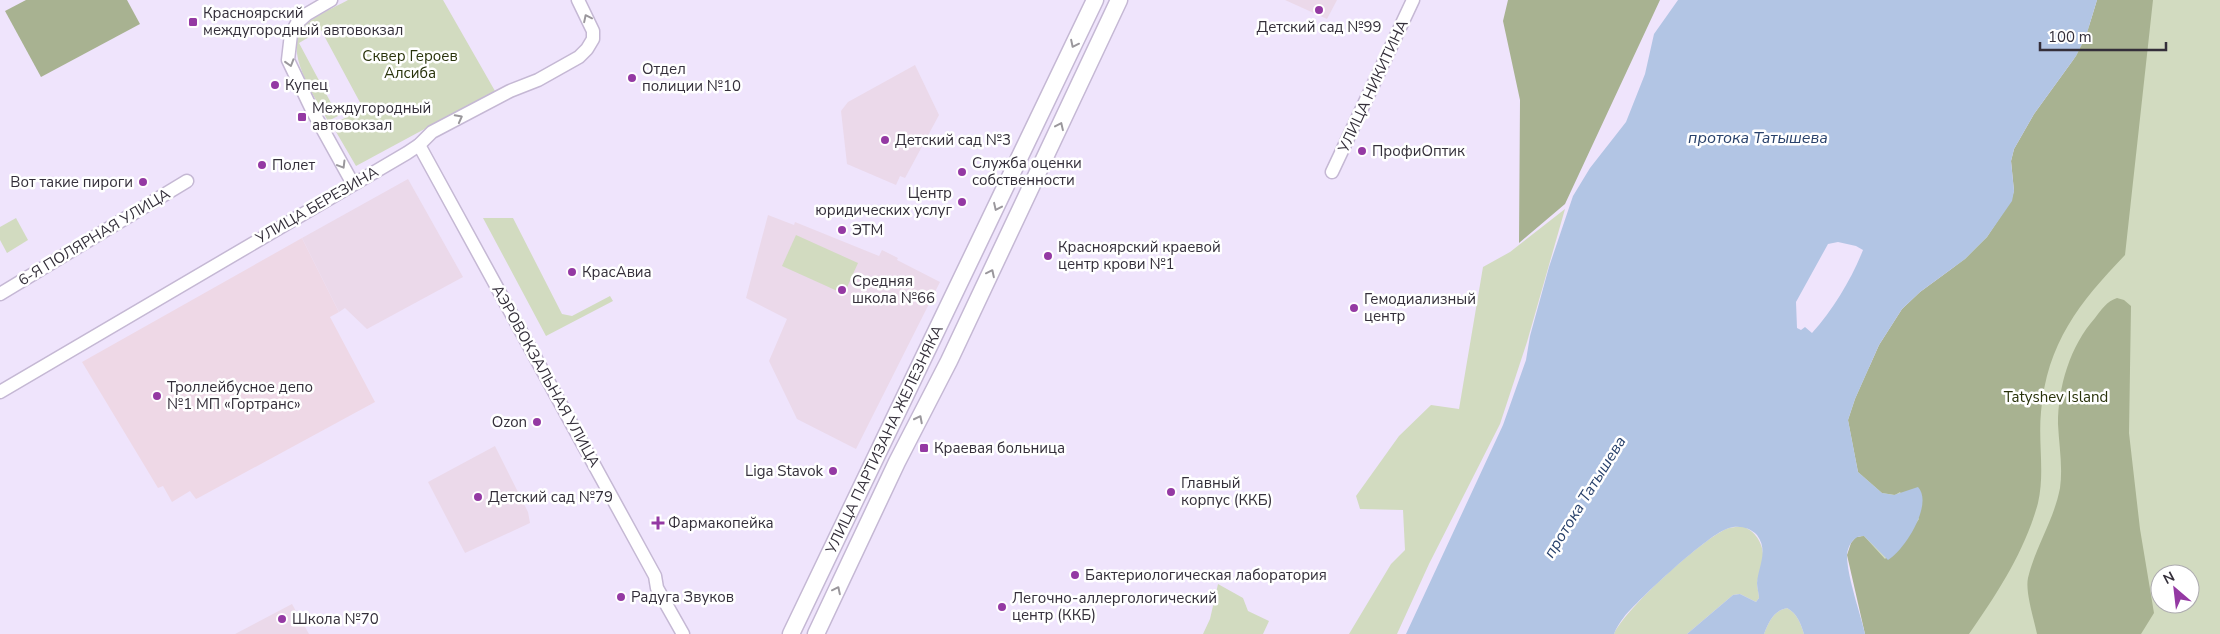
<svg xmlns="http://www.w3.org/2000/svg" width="2220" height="634" font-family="'Nunito Sans',sans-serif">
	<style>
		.industrial { fill: #eed8e6 }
		.education { fill: #ebd9ea }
		.green { fill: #d2dbc0; fill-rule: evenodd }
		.forest { fill: #a8b291 }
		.water { fill: #b2c5e4; fill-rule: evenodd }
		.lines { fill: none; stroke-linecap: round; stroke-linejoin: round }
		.minor-casing { stroke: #c5b8d4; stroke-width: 15 }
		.major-casing { stroke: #c5b8d4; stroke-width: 19 }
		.minor { stroke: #fff; stroke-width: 12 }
		.major { stroke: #fff; stroke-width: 16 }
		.oneway { stroke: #9a979c }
		.poi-dot { fill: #9439a3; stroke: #fff; stroke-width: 2 }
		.labels { text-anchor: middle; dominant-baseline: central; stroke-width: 5; stroke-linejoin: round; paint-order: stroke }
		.poi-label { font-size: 15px; fill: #342f3a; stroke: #fff; text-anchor: start }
		.park-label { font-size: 15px; fill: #29330b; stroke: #fff }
		.street-label { font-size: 15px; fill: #342f3a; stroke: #fff }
		.water-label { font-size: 16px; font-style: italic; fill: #28416b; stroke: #fff }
	</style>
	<rect width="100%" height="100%" fill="#efe4fc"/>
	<polygon class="industrial" points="302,238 339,312 330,317 375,402 200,497 196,499 190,491 172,502 163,486 158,488 82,362"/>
	<g class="education">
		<polygon points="1285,0 1337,0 1327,19"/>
		<polygon points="915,65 939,115 905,178 900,176 896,185 847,164 841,111 848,102"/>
		<polygon points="408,179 463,277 367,329 345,308 339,312 302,238"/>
		<polygon points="768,215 794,225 795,222 879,256 882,250 898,258 897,260 940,282 856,449 797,419 769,361 787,319 746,298"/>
		<polygon points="495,446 528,512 530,523 465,553 428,482"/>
		<polygon points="292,604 309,634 235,634"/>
	</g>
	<g class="green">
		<path d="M348,0h95l52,91 -139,75 -24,-41 31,-17 -42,-78 -22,13 39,73 -10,5c-12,-23 -44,-67 -26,-92 10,-13 32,-21 46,-29z"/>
		<path d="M2097,0h123v634h-355l-7,-162 -10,-52 7,-21 13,-30 82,-98 37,-34 24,-36 3,-10 79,-174zM2160,574h30v30h-30z"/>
		<polygon points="1565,209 1527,342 1500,424 1429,564 1397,634 1349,634 1391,564 1405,550 1403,510 1360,509 1356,496 1399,436 1431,405 1459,409 1483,267 1510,252"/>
		<polygon points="16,218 28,240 7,253 0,240 0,227"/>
		<polygon points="483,218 513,218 562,314 572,316 610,296 613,301 546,336"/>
		<polygon points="796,235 858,263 844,294 782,266"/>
		<path d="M1742,526c16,6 23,21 21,38 -1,6 -5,12 -6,19 0,5 2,10 2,15l-3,4 -16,-8 -7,1 -46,39h-73c11,-25 86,-93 112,-105 5,-2 11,-2 16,-3z"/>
		<polygon points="1218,584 1243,598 1248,611 1269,621 1263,634 1203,634 1210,619"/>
		<path d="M1787,608c10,5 14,16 17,26h-40c5,-12 9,-23 23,-26z"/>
	</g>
	<g class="forest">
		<polygon points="26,0 127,0 140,24 41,77 5,11"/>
		<polygon points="1508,0 1660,0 1565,204 1519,243 1520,100 1503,21"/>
		<path d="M2097,0h56l-28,255c-46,48 -78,88 -84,157 -3,31 4,61 -3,91 -13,48 -41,91 -69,131h-104l-18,-79 4,-12 5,-6 8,-1 21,23 23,-24 11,-16 -19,-27 -5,3 -13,-2 -24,-21 -10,-52 7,-21 24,-54 23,-36 18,-17 45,-33 22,-22 24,-36 3,-10 -3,-30 3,-12 20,-35 42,-58 10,-20z"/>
		<path d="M2117,298l7,2 7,6 -2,127 11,96 14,84 -13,21h-104c-3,-15 -12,-42 -9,-56 7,-30 26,-58 32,-90 3,-21 -1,-43 -2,-64 0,-37 12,-78 37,-106 6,-8 12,-17 22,-20z"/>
	</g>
	<path class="water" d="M1678,0h419l-11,36 -10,20 -42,58 -20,35 -3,12 3,30 -2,10 -25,36 -22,22 -45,33 -18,17 -23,36 -24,54 -7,21 10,52 24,21 12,2 24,-8c16,17 -14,64 -30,73l-24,-24c-11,-1 -17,11 -17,21 1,22 13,55 18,77h-61c-3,-10 -7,-21 -17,-26 -14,3 -18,14 -23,26h-77l46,-39 7,-1 16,8 3,-4c0,-4 -2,-10 -2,-15 1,-16 12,-32 0,-48 -7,-8 -19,-10 -28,-7 -20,5 -91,72 -105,89 -4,5 -8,11 -10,17h-208l97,-209 23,-65 4,-24 19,-69 24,-71 17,-28 36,-46 19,-48 9,-40zM1838,242l18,4 7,4c-11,28 -30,60 -51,83l-7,-6 -4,3 -4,-2 -1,-26 32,-58z"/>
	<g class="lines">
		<g class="minor-casing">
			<g id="minor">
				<polyline points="331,0 307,14 297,23 291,34 288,60 312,110 353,184"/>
				<polyline points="419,145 655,576 657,588 683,634"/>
				<polyline points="1332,172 1413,0"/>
				<polyline points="0,294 187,181"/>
				<polyline points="0,392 407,153 419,145 432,132 510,91 538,80 579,57 587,49 593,39 593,31 578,0"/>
			</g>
		</g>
		<g class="major-casing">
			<g id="major">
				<path id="s1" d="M791,634l304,-634"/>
				<polyline points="816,634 897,462 949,361 1119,0"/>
			</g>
		</g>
		<use href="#minor" class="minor"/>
		<use href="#major" class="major"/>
	</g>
	<defs><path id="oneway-chevron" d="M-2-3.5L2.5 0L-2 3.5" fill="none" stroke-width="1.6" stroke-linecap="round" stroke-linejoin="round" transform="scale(1.25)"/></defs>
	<g class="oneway">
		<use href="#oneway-chevron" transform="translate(587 18) rotate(-116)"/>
		<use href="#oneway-chevron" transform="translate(1074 44) rotate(116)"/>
		<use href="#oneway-chevron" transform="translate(290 63) rotate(73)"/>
		<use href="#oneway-chevron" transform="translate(459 118) rotate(-28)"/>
		<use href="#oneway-chevron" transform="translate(1060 126) rotate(-65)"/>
		<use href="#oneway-chevron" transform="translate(342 165) rotate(59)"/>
		<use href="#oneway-chevron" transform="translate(997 207) rotate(115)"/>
		<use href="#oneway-chevron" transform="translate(991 273) rotate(-64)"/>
		<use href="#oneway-chevron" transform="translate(919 419) rotate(-63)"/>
		<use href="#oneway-chevron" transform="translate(837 590) rotate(-64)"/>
	</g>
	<g class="poi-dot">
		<circle cx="1319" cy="10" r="5"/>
		<rect x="188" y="17" width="10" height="10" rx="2.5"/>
		<circle cx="632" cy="78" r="5"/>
		<circle cx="275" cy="85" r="5"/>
		<rect x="297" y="112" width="10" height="10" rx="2.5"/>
		<circle cx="885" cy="140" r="5"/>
		<circle cx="1362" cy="151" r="5"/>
		<circle cx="262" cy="165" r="5"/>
		<circle cx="962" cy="172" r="5"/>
		<circle cx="143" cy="182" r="5"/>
		<circle cx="962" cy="202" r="5"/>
		<circle cx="842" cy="230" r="5"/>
		<circle cx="1048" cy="256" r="5"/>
		<circle cx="572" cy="272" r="5"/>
		<circle cx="842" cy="290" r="5"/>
		<circle cx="1354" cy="308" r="5"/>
		<circle cx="157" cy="396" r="5"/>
		<circle cx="537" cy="422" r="5"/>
		<rect x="919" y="443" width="10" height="10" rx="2.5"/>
		<circle cx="833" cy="471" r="5"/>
		<circle cx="1171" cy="492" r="5"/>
		<circle cx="478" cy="497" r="5"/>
		<path d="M655.5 515.5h5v5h5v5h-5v5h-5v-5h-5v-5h5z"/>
		<circle cx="1075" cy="575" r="5"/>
		<circle cx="621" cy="597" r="5"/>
		<circle cx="1002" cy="607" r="5"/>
		<circle cx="282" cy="619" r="5"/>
	</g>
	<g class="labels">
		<g class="poi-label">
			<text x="203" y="13">Красноярский<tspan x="203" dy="17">междугородный автовокзал</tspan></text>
			<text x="1319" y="27" text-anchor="middle">Детский сад №99</text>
			<text x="642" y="69">Отдел<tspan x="642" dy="17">полиции №10</tspan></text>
			<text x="285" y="85">Купец</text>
			<text x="312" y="108">Междугородный<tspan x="312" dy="17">автовокзал</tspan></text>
			<text x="895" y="140">Детский сад №3</text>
			<text x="1372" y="151">ПрофиОптик</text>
			<text x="972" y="163">Служба оценки<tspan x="972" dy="17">собственности</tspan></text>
			<text x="272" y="165">Полет</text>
			<text x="133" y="182" text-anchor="end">Вот такие пироги</text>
			<text x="952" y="193" text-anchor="end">Центр<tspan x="952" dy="17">юридических услуг</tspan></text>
			<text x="852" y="230">ЭТМ</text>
			<text x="1058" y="247">Красноярский краевой<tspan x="1058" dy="17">центр крови №1</tspan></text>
			<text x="582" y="272">КрасАвиа</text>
			<text x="852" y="281">Средняя<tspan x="852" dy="17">школа №66</tspan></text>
			<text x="1364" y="299">Гемодиализный<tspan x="1364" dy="17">центр</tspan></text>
			<text x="167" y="387">Троллейбусное депо<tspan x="167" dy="17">№1 МП «Гортранс»</tspan></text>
			<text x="527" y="422" text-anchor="end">Ozon</text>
			<text x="934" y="448">Краевая больница</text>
			<text x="823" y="471" text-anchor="end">Liga Stavok</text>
			<text x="1181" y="483">Главный<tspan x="1181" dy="17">корпус (ККБ)</tspan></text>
			<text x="488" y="497">Детский сад №79</text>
			<text x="668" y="523">Фармакопейка</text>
			<text x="1085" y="575">Бактериологическая лаборатория</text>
			<text x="631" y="597">Радуга Звуков</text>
			<text x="1012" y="598">Легочно-аллергологический<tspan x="1012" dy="17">центр (ККБ)</tspan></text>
			<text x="292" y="619">Школа №70</text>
		</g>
		<g class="park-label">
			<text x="410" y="56">Сквер Героев<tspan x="410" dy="17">Алсиба</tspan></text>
			<text x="2056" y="397">Tatyshev Island</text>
		</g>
		<g class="street-label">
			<text transform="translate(1373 86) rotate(-65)">УЛИЦА НИКИТИНА</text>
			<text transform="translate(317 205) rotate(-30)">УЛИЦА БЕРЕЗИНА</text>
			<text transform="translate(94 237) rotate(-31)">6-Я ПОЛЯРНАЯ УЛИЦА</text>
			<text transform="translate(546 376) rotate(61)">АЭРОВОКЗАЛЬНАЯ УЛИЦА</text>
			<text stroke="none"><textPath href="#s1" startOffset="216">УЛИЦА ПАРТИЗАНА ЖЕЛЕЗНЯКА</textPath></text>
		</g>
		<g class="water-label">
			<text x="1758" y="138">протока Татышева</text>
			<text transform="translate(1585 497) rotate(-58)">протока Татышева</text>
		</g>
	</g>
	<g transform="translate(2175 589) rotate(332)"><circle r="24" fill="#ffffff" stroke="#aeacb0"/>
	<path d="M0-4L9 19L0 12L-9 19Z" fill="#9439a3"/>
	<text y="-8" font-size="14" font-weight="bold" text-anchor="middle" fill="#342f3a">N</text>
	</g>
	<path d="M2040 42v8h126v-8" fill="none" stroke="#342f3a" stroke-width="2.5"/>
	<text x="2048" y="42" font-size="15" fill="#342f3a" stroke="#ffffff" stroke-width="4" paint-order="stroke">100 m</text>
</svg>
